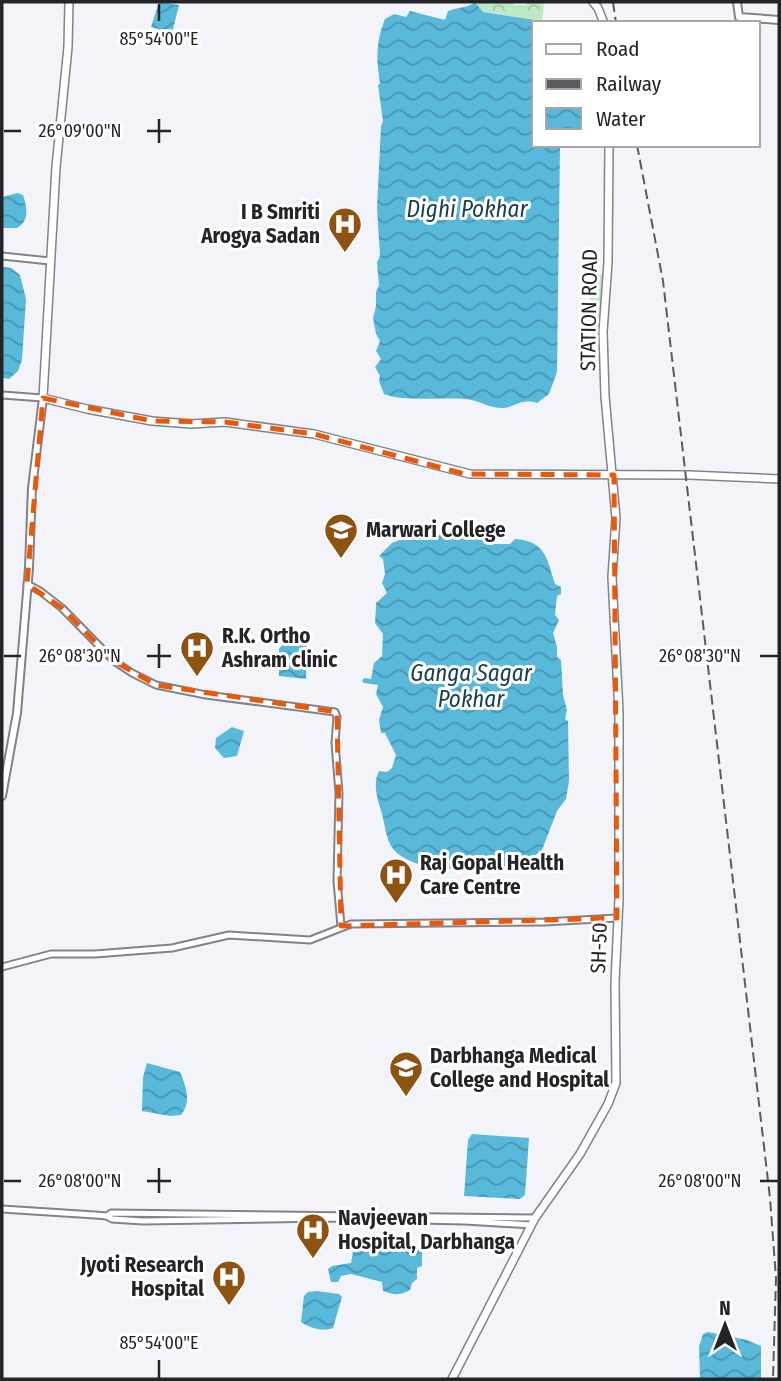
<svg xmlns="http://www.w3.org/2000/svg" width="781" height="1381" font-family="'Fira Sans Condensed',sans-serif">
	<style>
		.cemetery { fill: url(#cemetery-stones) }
		.park { fill: url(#park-crowns) }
		.water { fill: url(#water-waves) }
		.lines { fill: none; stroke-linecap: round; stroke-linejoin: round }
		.tertiary-casing { stroke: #838289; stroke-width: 9 }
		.secondary-casing { stroke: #838289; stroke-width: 10 }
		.primary-casing { stroke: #838289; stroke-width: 10 }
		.tertiary { stroke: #fff; stroke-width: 5 }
		.secondary { stroke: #fff; stroke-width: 6 }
		.primary { stroke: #fff; stroke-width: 7 }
		.rail { stroke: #5a5a5f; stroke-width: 2; stroke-dasharray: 10 5; stroke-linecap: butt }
		.marked { fill: none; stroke: #e8590c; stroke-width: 5; stroke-dasharray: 14 9; stroke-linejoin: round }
		.ticks { fill: none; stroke: #242427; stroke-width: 2.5 }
		.labels { text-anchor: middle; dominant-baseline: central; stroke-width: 6; stroke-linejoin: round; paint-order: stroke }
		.poi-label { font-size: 21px; font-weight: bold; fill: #242427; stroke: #fff; text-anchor: start }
		.street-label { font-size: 21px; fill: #242427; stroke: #fff }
		.water-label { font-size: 23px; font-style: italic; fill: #15404f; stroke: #fff }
		.ticks-label { font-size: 18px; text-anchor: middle; fill: #242427; stroke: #fff; stroke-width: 6; stroke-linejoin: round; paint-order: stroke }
	</style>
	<defs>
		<pattern id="cemetery-stones" width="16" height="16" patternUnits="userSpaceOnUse" patternTransform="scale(1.75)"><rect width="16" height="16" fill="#bee9c6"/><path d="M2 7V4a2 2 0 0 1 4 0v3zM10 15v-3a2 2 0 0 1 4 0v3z" fill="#a3c8aa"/></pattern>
		<pattern id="park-crowns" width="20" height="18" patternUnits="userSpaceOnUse" patternTransform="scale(1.75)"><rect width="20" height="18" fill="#bee9c6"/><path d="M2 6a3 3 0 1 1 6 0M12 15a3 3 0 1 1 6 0" fill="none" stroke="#a3c8aa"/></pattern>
		<pattern id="water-waves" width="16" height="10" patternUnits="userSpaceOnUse" patternTransform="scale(1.75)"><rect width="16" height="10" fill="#58b9db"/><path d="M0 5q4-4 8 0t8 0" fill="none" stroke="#4996b2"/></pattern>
	</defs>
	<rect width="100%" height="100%" fill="#f3f3fa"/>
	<polygon class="cemetery" points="591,274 604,275 600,328 589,328"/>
	<polygon class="park" points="478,2 514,2 514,5 526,5 526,2 544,2 542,22 483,12 477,5"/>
	<g class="water">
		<polygon points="159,2 179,5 172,33 151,27"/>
		<path d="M475,2l8,10 58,9 -7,2v122l26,1 -3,226 -8,22 -12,9c-18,-5 -21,5 -36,5 -13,0 -25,-9 -36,-9 -22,-2 -62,3 -81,-5l-5,-13 1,-5 -5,-9 6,-8 -5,-8 4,-10 -4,-7 -3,-16 3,-12v-14l3,-7 -2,-23 3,-6 -3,-48 4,-82 2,-5 -5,-36 2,-2c-4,-24 -4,-42 5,-64l9,-5 12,3 4,-6 35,9 3,-9c10,-4 20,-3 27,-9z"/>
		<path d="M18,193l5,2c4,13 7,25 -6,33h-15v-31z"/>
		<polygon points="4,267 11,268 20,275 26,299 22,360 18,371 9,379 2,378 2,270"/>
		<path d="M457,533l32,5 2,6h19l5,-5c31,2 32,20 40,45l6,3v7l-4,2 -2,19 4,5 -6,13 4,14v10l4,3 2,35 4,15 -2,9 3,2 1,60 -3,18 -9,12 -15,39 -23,18 -8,2c-31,-1 -95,5 -117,-20 -8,-9 -9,-25 -12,-36 -4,-14 -10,-29 -3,-43l8,1 5,-4 4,-13 -11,-22h-4l-2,-13 4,-13 -7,-13 2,-9 -14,-2 -2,-2 2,-3 7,1 3,-16 8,-7 1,-22 -8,-11 1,-16v-4l11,-10 -5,-10 3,-9 -2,-15 -4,-3 13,-13 10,-4z"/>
		<polygon points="288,638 307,641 306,679 279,676 279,649"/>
		<polygon points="232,727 244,731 237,756 224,758 215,748 216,738"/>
		<path d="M147,1063l33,9c6,15 12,29 1,43l-11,1 -28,-5 1,-34z"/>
		<polygon points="472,1134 529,1138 525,1195 520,1199 464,1196 468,1140"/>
		<path d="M354,1246l68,3v17l-5,2v11l-5,4 -2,7c-11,6 -16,5 -27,1l-1,-9 -31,-8 -10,2 -3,6h-7l-3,-13 4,-3 19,-3z"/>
		<path d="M317,1291l22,3 3,3 -9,31c-11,4 -23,0 -32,-6l3,-26 4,-4z"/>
		<polygon points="708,1332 747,1340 761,1346 761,1379 700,1379 699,1347 703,1334"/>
	</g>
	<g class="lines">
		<g class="tertiary-casing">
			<g id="tertiary">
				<polyline points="2,256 50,261"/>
				<polyline points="2,395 43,398"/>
				<polyline points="27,584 40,591 62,608 114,661 132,673 156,685 206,695 335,712 337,717 335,743 339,793 337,881 341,926"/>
				<polyline points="2,967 51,954 95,954 172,948 229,935 310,940 351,924 544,922 617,918"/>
				<polyline points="2,1209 95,1215 107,1216 112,1219 143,1221 326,1218 465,1221 531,1225"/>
				<polyline points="107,1216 111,1213 535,1218"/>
			</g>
		</g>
		<g class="secondary-casing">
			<g id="secondary">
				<polyline points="737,2 739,17 779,20"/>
				<polyline points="2,796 17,713 29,568 32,488 43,398"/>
			</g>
		</g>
		<g class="primary-casing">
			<g id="primary">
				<polyline points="69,2 68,47 56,167 43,398 87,409 152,421 191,424 225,422 314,434 470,474 689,475 779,479"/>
				<polyline points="593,2 598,8 604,23"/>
				<polyline points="452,1379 535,1218 580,1154 608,1104 616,1083 615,982 619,899 619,712 612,577 616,518 605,396 603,332 608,262 609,145"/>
			</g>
		</g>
		<use href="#tertiary" class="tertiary"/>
		<use href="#secondary" class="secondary"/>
		<use href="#primary" class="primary"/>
		<g class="rail">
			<polyline points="613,2 616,23"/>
			<polyline points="637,145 663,281 770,1198 776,1278 773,1379"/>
		</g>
	</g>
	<path class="marked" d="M43,398l109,23 73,1 89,12 151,40 149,1 3,443 -276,8 -4,-214 -181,-27 -42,-24 -52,-53 -35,-24z"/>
	<path class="ticks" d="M159,4v17M159,119v24M4,131h17M147,131h24M159,644v24M4,656h17M147,656h24M760,656h18M159,1168v25M4,1181h17M147,1181h24M760,1181h18M159,1360v18"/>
	<defs>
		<g id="hospital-pin" transform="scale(1.75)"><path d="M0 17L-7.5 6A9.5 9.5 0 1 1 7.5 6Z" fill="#8e5311" stroke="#fff"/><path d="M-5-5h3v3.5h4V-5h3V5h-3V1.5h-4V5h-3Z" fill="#fff"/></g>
		<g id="university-pin" transform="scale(1.75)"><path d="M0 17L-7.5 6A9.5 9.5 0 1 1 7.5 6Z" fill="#8e5311" stroke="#fff"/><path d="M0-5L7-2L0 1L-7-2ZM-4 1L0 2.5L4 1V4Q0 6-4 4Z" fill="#fff"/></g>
	</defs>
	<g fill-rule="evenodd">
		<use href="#hospital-pin" x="345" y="224"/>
		<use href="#university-pin" x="341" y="530"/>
		<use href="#hospital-pin" x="197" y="648"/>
		<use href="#hospital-pin" x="396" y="875"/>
		<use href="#university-pin" x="406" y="1068"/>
		<use href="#hospital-pin" x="313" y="1230"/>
		<use href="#hospital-pin" x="229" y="1277"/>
	</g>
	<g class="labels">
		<g class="poi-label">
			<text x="320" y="212" text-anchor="end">I B Smriti<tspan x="320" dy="24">Arogya Sadan</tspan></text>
			<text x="366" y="530">Marwari College</text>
			<text x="222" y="636">R.K. Ortho<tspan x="222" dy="24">Ashram clinic</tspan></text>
			<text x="420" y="863">Raj Gopal Health<tspan x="420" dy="24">Care Centre</tspan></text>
			<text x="430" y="1056">Darbhanga Medical<tspan x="430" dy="24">College and Hospital</tspan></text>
			<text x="338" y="1218">Navjeevan<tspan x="338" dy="24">Hospital, Darbhanga</tspan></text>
			<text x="204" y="1265" text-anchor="end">Jyoti Research<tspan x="204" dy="24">Hospital</tspan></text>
		</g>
		<g class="street-label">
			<text transform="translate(589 310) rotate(-89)">STATION ROAD</text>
			<text transform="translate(599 948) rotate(-88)">SH-50</text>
		</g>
		<g class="water-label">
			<text x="467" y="209">Dighi Pokhar</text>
			<text x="471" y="673">Ganga Sagar<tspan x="471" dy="26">Pokhar</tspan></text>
		</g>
	</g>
	<g class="ticks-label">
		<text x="159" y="45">85°54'00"E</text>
		<text x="80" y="137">26°09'00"N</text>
		<text x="80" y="662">26°08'30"N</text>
		<text x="700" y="662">26°08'30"N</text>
		<text x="80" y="1187">26°08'00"N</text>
		<text x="700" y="1187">26°08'00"N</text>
		<text x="159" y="1349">85°54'00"E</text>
	</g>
	<rect width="781" height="1381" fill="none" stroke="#242427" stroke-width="7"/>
	<rect x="532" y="21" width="228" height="126" fill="#ffffff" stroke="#a7a7a9" stroke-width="2"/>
	<rect x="546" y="44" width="35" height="10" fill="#ffffff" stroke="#a7a7a9" stroke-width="2"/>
	<text x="596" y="56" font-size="21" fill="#242427">Road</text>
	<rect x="546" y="79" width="35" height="10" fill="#5a5a5f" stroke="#a7a7a9" stroke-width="2"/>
	<text x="596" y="91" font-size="21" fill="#242427">Railway</text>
	<rect x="546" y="108" width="35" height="21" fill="url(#water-waves)" stroke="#a7a7a9" stroke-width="2"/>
	<text x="596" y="126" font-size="21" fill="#242427">Water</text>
	<g transform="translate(725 1325)" stroke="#ffffff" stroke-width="5" paint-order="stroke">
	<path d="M0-5L12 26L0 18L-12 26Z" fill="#242427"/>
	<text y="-10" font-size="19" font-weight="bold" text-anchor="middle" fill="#242427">N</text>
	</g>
</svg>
